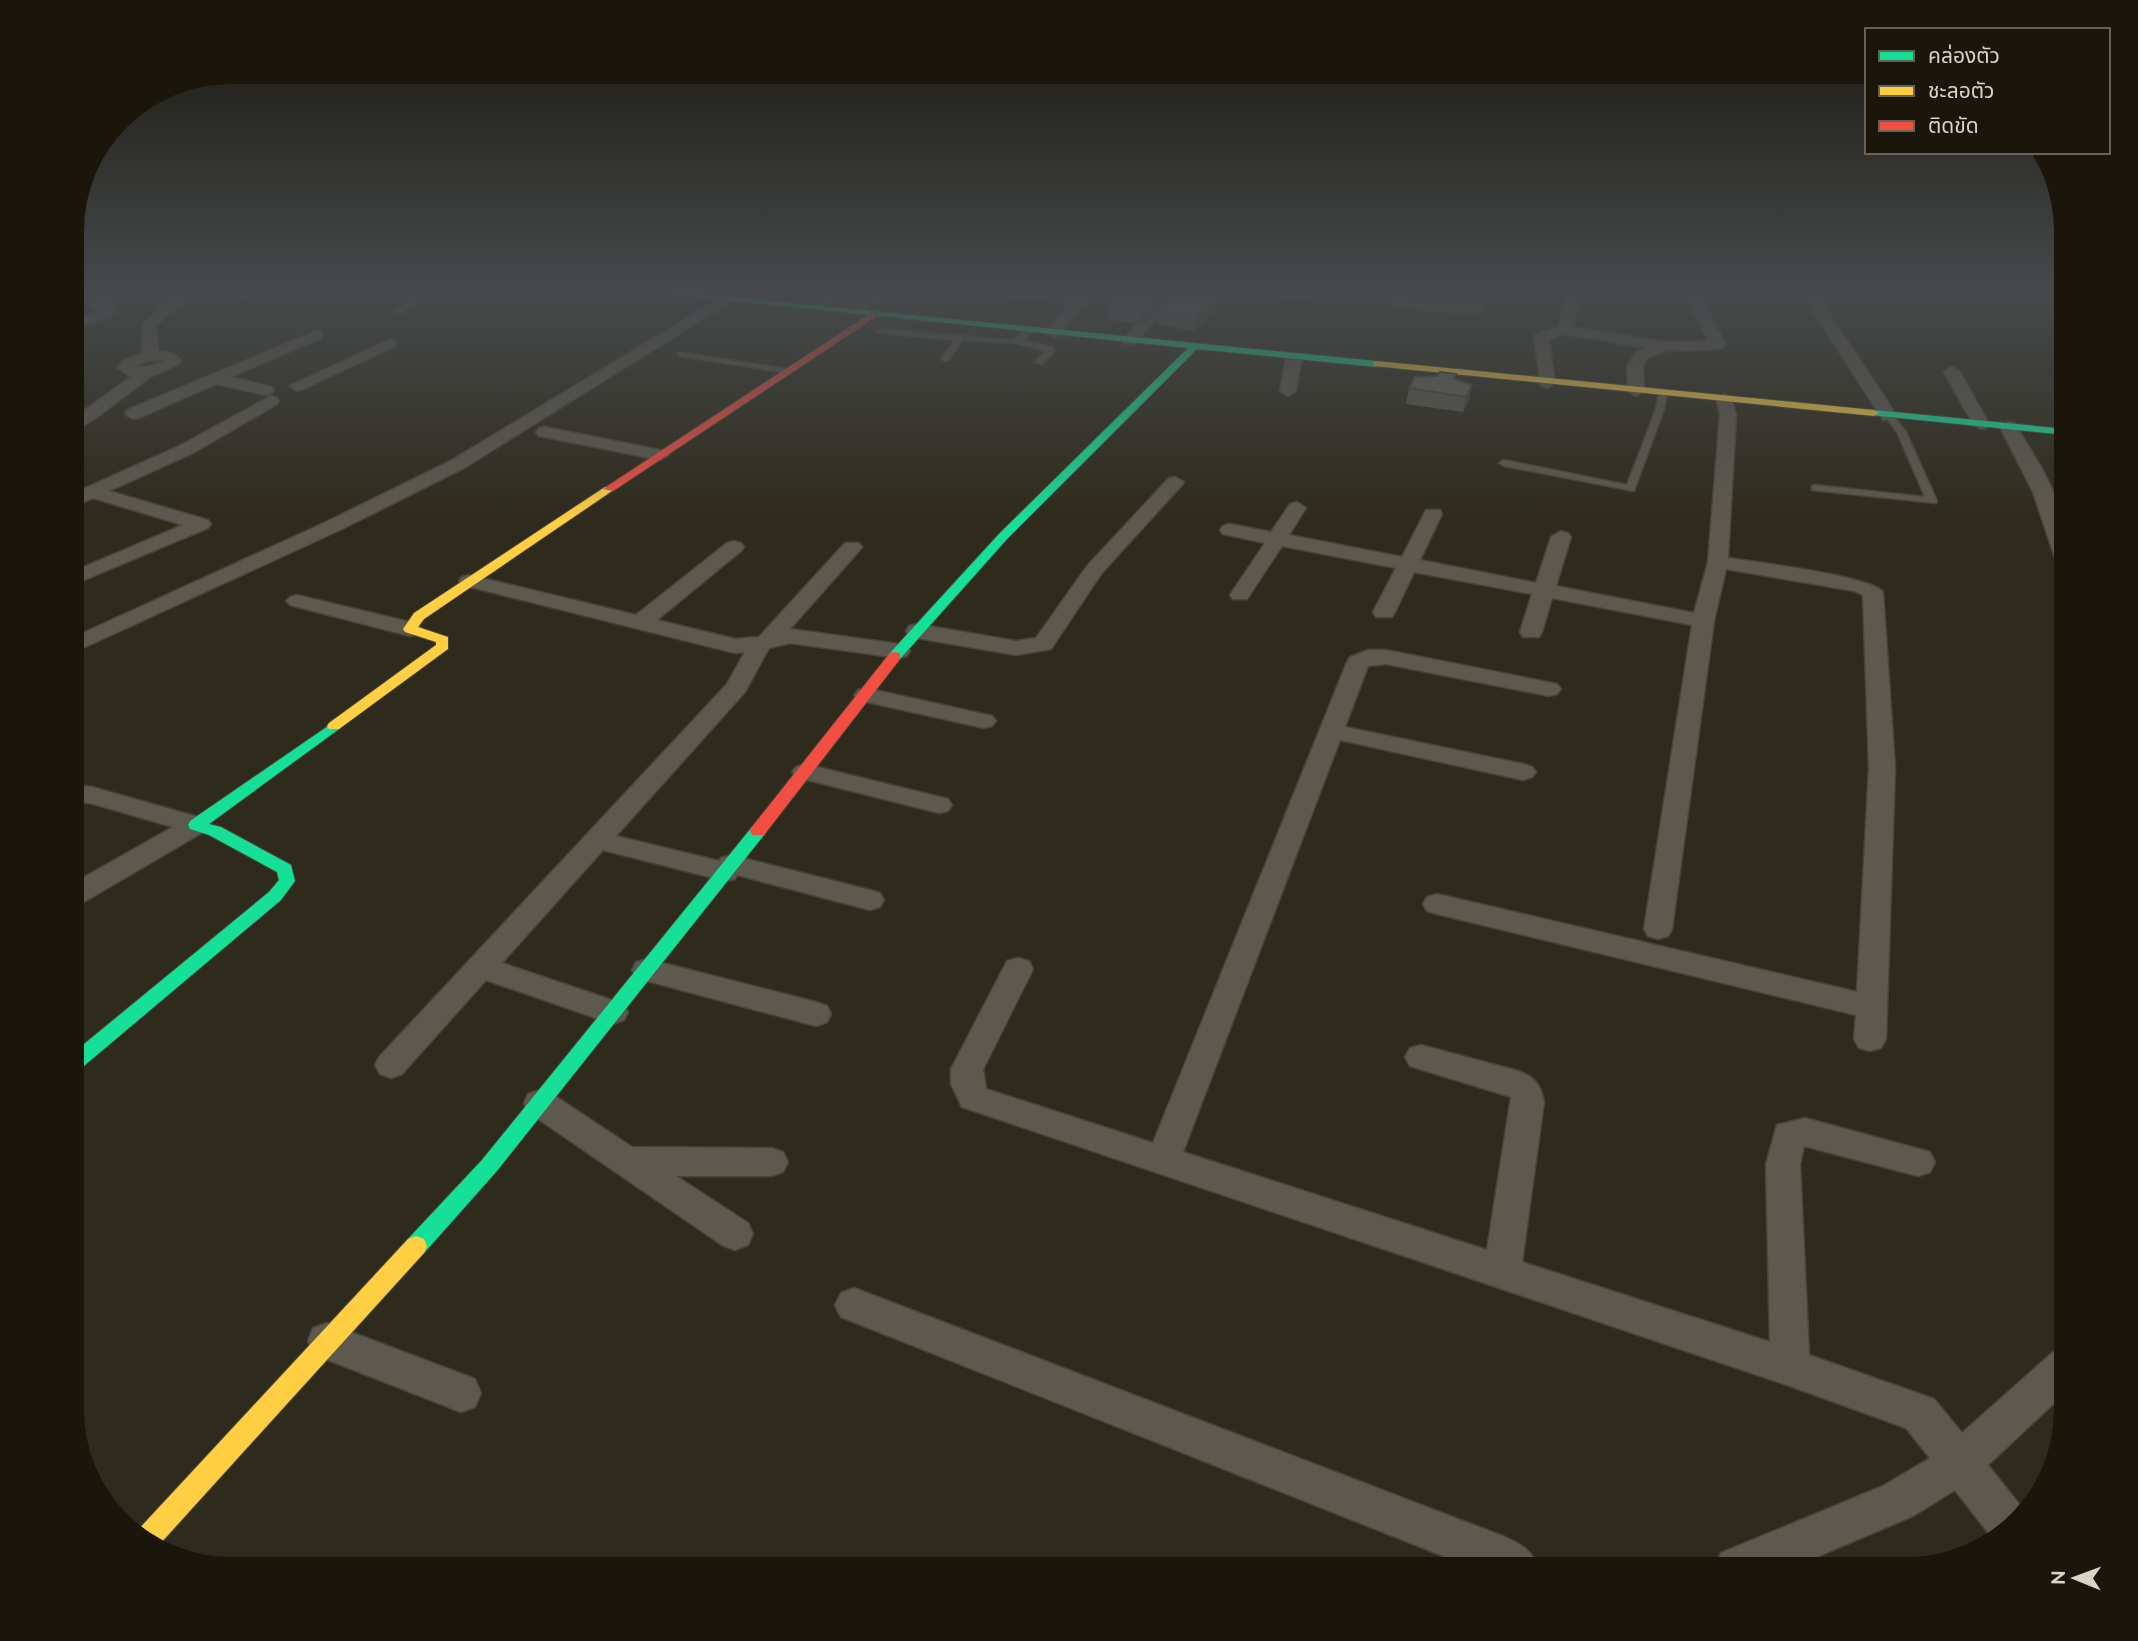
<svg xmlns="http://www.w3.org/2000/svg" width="2138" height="1641" font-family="Raleway,'Noto Sans Thai',sans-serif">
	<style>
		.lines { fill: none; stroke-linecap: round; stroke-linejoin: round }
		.lane-casing { stroke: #49443a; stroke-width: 3 }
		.street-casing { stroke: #49443a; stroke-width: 3 }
		.fast-casing { stroke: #49443a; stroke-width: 2 }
		.slow-casing { stroke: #49443a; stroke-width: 2 }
		.jam-casing { stroke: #49443a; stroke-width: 2 }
		.lane { fill: #5e594f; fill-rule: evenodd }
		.street { fill: #5e594f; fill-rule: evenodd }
		.fast { fill: #16e098; fill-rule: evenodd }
		.slow { fill: #ffcf43; fill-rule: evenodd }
		.jam { fill: #f24e42; fill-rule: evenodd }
		.wall { fill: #5b564d }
		.shaded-wall { fill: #4a463f }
		.building { fill: #6a645a; stroke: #4a463f; stroke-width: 2 }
	</style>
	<rect width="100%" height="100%" fill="#2e2a1c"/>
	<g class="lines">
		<g class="lane-casing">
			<g id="lane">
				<polygon points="426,292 435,292 401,313 394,311"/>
				<polygon points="832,292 840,292 821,310 815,310 815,306"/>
				<polygon points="883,292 893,292 855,314 848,312"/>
				<polygon points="1027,328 1034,330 1023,341 1052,347 1055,351 1042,364 1035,362 1046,351 1015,343 962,340 948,361 945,361 941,359 955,340 881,333 877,331 881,329 1009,340 1016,338"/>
				<polygon points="678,352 787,369 791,371 787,373 681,356 678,356"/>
				<polygon points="1663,391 1667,394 1664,409 1634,491 1504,466 1499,463 1504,460 1627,485 1656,409 1659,394"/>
				<polygon points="1889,413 1892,414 1906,432 1937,501 1936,503 1812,490 1812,486 1815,485 1925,497 1897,432 1885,416"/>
			</g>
		</g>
		<g class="street-casing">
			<g id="street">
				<polygon points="101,292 116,292 106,303 114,310 112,316 72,330 72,321 99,311 90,304"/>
				<path d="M177,292h15l-36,34 2,25 16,3 8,7 -3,3 -29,13 -54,41 -24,14v-13l59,-42 -14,-10 7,-7 19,-7 -1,-28zM162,360l2,1 -18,6h-11l12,-6z"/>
				<polygon points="237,292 251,292 252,297 245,301 240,300"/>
				<path d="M987,292c20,0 88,-4 100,7l-29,37 -5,1 -7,-4 24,-31 -76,-6z"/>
				<polygon points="1565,292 1579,292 1574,327 1664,342 1709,341 1684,292 1698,292 1726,345 1719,349 1666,351 1647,358 1643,366 1644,391 1636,396 1628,391 1627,366 1636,352 1646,348 1566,334 1549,339 1555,383 1547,388 1541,386 1534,337 1536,334 1559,327"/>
				<polygon points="1801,292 1815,292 1897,416 1895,420 1883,420"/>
				<polygon points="1178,293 1185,297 1183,300 1152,324 1134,344 1124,344 1122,341 1124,338 1142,318"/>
				<polygon points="725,295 730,296 730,302 464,468 340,530 72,653 72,638 326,522 452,460"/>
				<polygon points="1398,300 1477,306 1484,310 1477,314 1393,307 1393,301"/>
				<polygon points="316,331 321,332 323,335 321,338 231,377 272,387 274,390 272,393 266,395 216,384 139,418 133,419 125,414 127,410"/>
				<polygon points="391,339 398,343 396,346 303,389 297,391 289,386"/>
				<polygon points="1294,352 1302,357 1296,391 1288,396 1280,391 1286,357"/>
				<polygon points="1952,367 1960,372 1989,424 1987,428 1981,429 1973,424 1944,372"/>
				<path d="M1724,394l8,5 4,16 -8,143c26,4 144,18 155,34l12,176 -9,271 -5,9 -11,3 -11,-3 -5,-9 2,-24 -419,-101 -10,-3 -4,-7 4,-7 10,-3 420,98 12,-224 -6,-173 -9,-4 -128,-22 -12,52 -42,308 -4,7 -10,3 -10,-3 -4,-7 48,-304 -140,-27 -10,34 -3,5h-16l-3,-5 12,-38 -118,-22 -19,40 -3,5h-16l-3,-5 23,-44 -114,-22 -35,53h-14l-3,-4 35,-52 -42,-9 -3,-4 3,-4 7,-2 41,8 19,-28 7,-2 9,6 -17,27 113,22 24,-47h14l2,4 -22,46 116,23 15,-46 10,-6 7,2 3,4 -15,49 138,27 14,-51 12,-147 -4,-16z"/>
				<polygon points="271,396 277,398 279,401 277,404 193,453 109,491 208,520 211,524 208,528 72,585 72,572 183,525 93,498 72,507 72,494 181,445"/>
				<path d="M2008,422l6,1c20,31 44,69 52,105 2,12 0,27 0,39l-7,-2 -3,-4 -23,-69 -33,-65z"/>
				<polygon points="545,427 660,450 669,455 660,460 539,436 536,432 539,428"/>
				<polygon points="1175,477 1184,482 1181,486 1101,574 1051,649 1016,655 917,638 909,636 906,631 909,626 917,624 1016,641 1036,638 1087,566 1169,478"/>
				<polygon points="734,541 741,543 744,547 741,551 657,620 735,639 759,637 845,543 859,543 862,547 859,551 790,629 899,644 907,646 910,651 907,656 899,658 790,643 769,648 745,692 616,836 719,861 721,858 731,855 870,890 880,893 884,900 880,907 870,910 737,875 735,879 725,881 603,850 502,963 624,1004 628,1012 624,1020 613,1024 486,980 402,1074 391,1078 380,1074 375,1065 380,1056 727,684 745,652 735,653 462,585 459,581 462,577 469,575 636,615 727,543"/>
				<polygon points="297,595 418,624 421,629 418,634 410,636 290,605 286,601 290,597"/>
				<path d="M1368,650h18l171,34 4,5 -4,5 -8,2 -163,-32 -18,2 -23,61 178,37 9,3 4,5 -4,5 -9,3 -183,-40 -157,412 304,98 24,-153 -101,-31 -5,-9 5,-9 11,-3 97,26c17,6 23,14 26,31l-22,160 248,80 -4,-178 11,-39 28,-7 125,34 5,10 -5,10 -12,4 -114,-30 -4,18 9,191 125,44 28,34 90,-80 14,-6v45l-78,73 38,48 -33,26 -38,-49 -42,26 -125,53h-73l6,-16 162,-67 47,-28 -24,-30 -116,-42 -828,-279 -11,-23v-15l56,-108 11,-3 11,3 4,8 -50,100 3,20 167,54 194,-481 3,-5z"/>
				<polygon points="866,688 992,716 996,721 992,726 984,728 858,700 854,695 858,690"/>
				<polygon points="805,764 948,799 952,805 948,811 939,813 796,777 792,772 796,767"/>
				<polygon points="72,785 92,787 205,819 209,825 205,831 82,903 72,906 72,884 173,827 90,803 72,801"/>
				<polygon points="647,959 816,1002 827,1006 831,1014 827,1022 816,1026 636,978 632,970 636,962"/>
				<polygon points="540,1090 552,1094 632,1147 771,1148 783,1152 788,1162 783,1172 771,1176 676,1176 748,1223 753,1234 748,1245 735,1250 722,1245 528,1112 524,1103 528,1094"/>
				<path d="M854,1288l651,249c18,8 27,14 34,32h-63l-635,-252 -6,-12 6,-12z"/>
				<polygon points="327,1323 475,1379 481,1393 475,1407 461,1412 313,1354 308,1341 313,1328"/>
			</g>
		</g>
		<g class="fast-casing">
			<g id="fast">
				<polygon points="649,292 679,292 1376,361 1381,364 1376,367 1197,349 1007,539 900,659 895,660 888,656 890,653 999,534 1188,348"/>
				<polygon points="1874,410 2066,429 2066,435 1870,415 1870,411"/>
				<polygon points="334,722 339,723 341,726 339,729 209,824 221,827 291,865 295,881 281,900 79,1070 72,1073 72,1054 269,892 279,880 277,872 209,835 190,829 188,825 190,821"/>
				<polygon points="758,826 764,827 766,831 764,835 496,1172 424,1253 416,1256 408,1253 405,1246 408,1239 482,1160 752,827"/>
			</g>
		</g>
		<g class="slow-casing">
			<g id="slow">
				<polygon points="1376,361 1874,410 1879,413 1874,416 1373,366 1373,362"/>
				<polygon points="605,487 615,489 424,619 418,627 448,637 448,649 339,729 329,729 327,726 329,723 436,645 436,642 405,632 403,629 414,613"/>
				<polygon points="416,1236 424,1239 427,1246 424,1253 159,1545 135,1536 137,1531 408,1239"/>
			</g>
		</g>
		<g class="jam-casing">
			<g id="jam">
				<polygon points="874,311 878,314 877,316 613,491 603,489"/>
				<polygon points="895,652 900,653 900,659 764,835 752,835 750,831 752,827 890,653"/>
			</g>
		</g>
		<use href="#lane" class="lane"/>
		<use href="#street" class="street"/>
		<use href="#fast" class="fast"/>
		<use href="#slow" class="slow"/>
		<use href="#jam" class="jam"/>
	</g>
	<g class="wall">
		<polygon points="1183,292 1223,292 1221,304 1208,316 1208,319 1194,331 1159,325 1159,311 1179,300 1179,297 1183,294"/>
		<polygon points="1232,292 1313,292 1312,300 1232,296"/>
		<polygon points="1108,305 1156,314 1140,325 1108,319"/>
		<polygon points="1455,380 1472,385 1469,400 1463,412 1406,404 1409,388"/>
	</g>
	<g class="shaded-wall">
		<polygon points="1220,292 1223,292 1221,304 1209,316 1209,302"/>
		<polygon points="1156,300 1156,314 1140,325 1141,311"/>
		<polygon points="1209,305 1208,319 1194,331 1194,317"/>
		<polygon points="1472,385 1469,400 1463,412 1466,397"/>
	</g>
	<g class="building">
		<polygon points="1185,292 1220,292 1209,302 1179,297"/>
		<polygon points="1124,294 1156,300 1141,311 1108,305"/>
		<polygon points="1174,299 1209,305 1194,317 1159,311"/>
		<polygon points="1440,372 1456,374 1454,379 1472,385 1466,397 1409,388 1415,377 1437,376"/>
	</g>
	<linearGradient id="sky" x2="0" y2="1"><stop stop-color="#19170f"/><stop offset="0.56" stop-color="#464a4b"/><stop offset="1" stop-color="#464a4b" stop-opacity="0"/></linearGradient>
	<rect width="2138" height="522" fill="url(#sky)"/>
	<path d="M0 0H2138V1641H0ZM231 84H1907A147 147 0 0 1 2054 231V1410A147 147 0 0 1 1907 1557H231A147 147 0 0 1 84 1410V231A147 147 0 0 1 231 84Z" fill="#1a160b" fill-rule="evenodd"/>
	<rect x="1865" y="28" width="245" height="126" fill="#1a160b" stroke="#676256" stroke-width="2"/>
	<rect x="1879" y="51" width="35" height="10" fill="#16e098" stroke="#676256" stroke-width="2"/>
	<text x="1928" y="63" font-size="21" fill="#dad4c6">คล่องตัว</text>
	<rect x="1879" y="86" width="35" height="10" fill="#ffcf43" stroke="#676256" stroke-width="2"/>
	<text x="1928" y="98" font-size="21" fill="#dad4c6">ชะลอตัว</text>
	<rect x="1879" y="121" width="35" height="10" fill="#f24e42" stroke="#676256" stroke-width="2"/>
	<text x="1928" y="133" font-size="21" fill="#dad4c6">ติดขัด</text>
	<g transform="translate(2075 1578) rotate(271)" stroke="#1a160b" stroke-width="5" paint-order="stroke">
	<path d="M0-5L12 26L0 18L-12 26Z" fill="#dad4c6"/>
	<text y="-10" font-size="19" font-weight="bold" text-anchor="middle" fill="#dad4c6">N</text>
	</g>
</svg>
